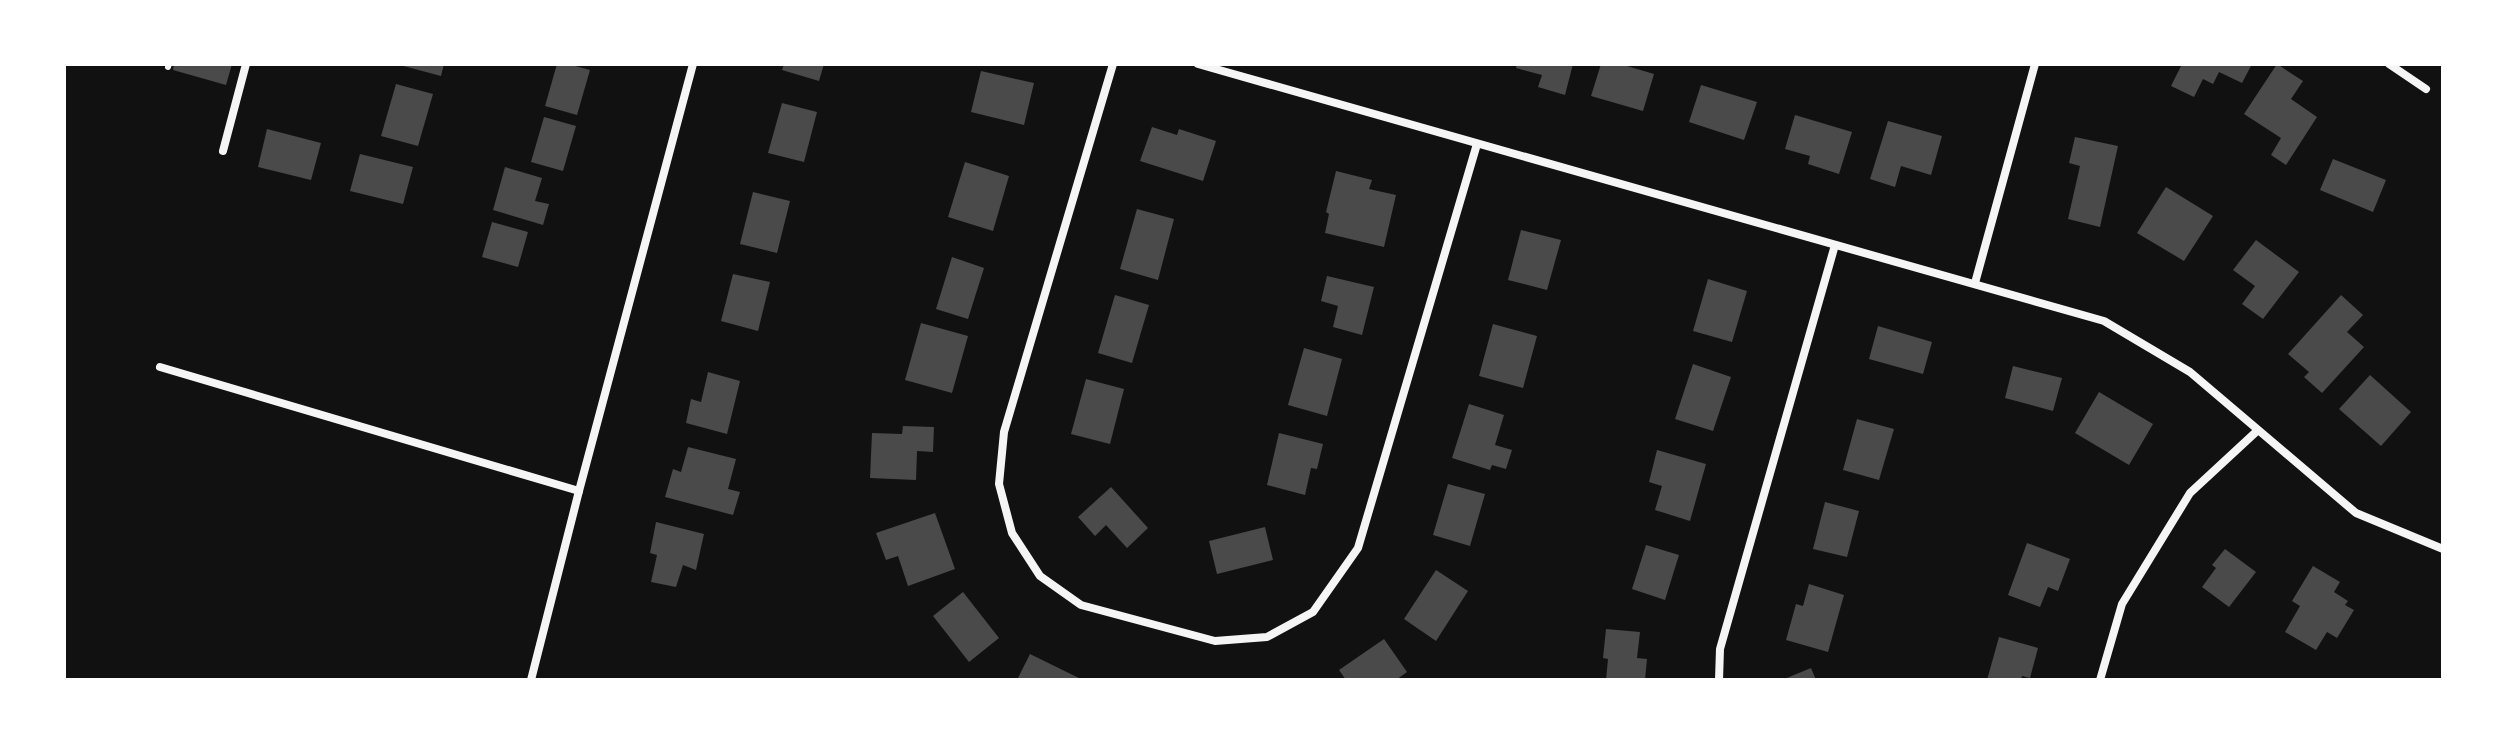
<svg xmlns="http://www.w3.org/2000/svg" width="2507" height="744" font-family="'Fira Sans Condensed',sans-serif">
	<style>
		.building { fill: #4a4a4a }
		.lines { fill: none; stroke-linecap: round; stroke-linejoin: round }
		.service { stroke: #f5f5f5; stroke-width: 6 }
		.minor { stroke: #f5f5f5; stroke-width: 8 }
	</style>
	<rect width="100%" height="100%" fill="#111"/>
	<g class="building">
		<polygon points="174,64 232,64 226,85 173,70"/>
		<polygon points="396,64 444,64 441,76"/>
		<polygon points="557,64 568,64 590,70 577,115 545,106"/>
		<polygon points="784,64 824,64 819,81 782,70"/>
		<polygon points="1517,64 1573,64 1565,95 1538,87 1542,75 1516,68"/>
		<polygon points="1601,64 1620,64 1654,74 1643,111 1591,96"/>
		<polygon points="2182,64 2252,64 2242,83 2219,72 2213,84 2203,79 2194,97 2171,86"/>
		<polygon points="2277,64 2303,81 2291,99 2317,117 2286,165 2271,155 2281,138 2244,114"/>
		<polygon points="981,71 1034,83 1024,125 971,112"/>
		<polygon points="396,84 433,94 418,146 381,136"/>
		<polygon points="1701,85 1757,102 1744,140 1689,122"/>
		<polygon points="782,103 817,112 804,162 768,153"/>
		<polygon points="1795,115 1852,132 1839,174 1808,164 1810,156 1785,149"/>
		<polygon points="544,117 576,126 563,171 531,162"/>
		<polygon points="1888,121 1942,136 1931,175 1901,166 1895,187 1870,179"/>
		<polygon points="1152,127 1177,135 1179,129 1216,141 1203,181 1140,161"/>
		<polygon points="267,129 321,143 311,180 258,167"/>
		<polygon points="2075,137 2118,146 2100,227 2068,219 2080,166 2069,163"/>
		<polygon points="360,154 413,167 403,204 350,191"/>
		<polygon points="2333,159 2386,180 2373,212 2320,190"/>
		<polygon points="965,162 1009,176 993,231 948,217"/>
		<polygon points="505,167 542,178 535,201 549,204 543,225 493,210"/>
		<polygon points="1336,171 1372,180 1369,189 1396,195 1384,247 1325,233 1329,214 1326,212"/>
		<polygon points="2166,187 2213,216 2184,261 2137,233"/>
		<polygon points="753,192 790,201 777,253 740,244"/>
		<polygon points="1137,209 1174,219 1158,280 1120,269"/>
		<polygon points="492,222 528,232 518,267 482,257"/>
		<polygon points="1521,230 1561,240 1547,290 1508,280"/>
		<polygon points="2256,240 2299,272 2263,319 2242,304 2255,286 2233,270"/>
		<polygon points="952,257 984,268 968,319 936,309"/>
		<polygon points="733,274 770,282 758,331 721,321"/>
		<polygon points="1327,276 1374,287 1362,335 1333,327 1338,306 1321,301"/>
		<polygon points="1708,279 1747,291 1732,342 1693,331"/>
		<polygon points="1115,295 1149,305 1132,363 1098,353"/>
		<polygon points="2341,295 2363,315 2347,332 2364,347 2322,393 2304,377 2309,372 2288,354"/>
		<polygon points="921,323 968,336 952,393 905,380"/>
		<polygon points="1493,324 1537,336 1523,388 1479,376"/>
		<polygon points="1878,326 1932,342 1923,374 1869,359"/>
		<polygon points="1304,348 1342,359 1327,416 1288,405"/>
		<polygon points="1693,364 1731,377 1713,431 1675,419"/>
		<polygon points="2013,366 2062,378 2053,411 2005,398"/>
		<polygon points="708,372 740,381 727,434 686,423 691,399 701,402"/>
		<polygon points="2370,375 2411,412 2381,446 2339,409"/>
		<polygon points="1086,379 1124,389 1110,444 1071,434"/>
		<polygon points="2099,392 2153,424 2129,465 2075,433"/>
		<polygon points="1469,404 1504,415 1495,445 1512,450 1506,469 1492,465 1490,470 1452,458"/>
		<polygon points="1857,419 1894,429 1879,480 1843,470"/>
		<polygon points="903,426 934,427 933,452 917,451 916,480 870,478 872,433 902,434"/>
		<polygon points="1279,433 1323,444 1317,469 1311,468 1305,495 1267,485"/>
		<polygon points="688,447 736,459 728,489 740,492 733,515 665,497 673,469 681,472"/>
		<polygon points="1657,450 1706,464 1690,521 1655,510 1662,486 1649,482"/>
		<polygon points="1448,484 1485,494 1470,546 1433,535"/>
		<polygon points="1111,487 1148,528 1127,548 1106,525 1095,536 1078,517"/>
		<polygon points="1825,502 1859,511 1847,557 1813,549"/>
		<polygon points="935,513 955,569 908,586 898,556 886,560 876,533"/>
		<polygon points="656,522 704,534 696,570 683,565 676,587 651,582 657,555 650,553"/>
		<polygon points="1265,527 1273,560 1217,574 1209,541"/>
		<polygon points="2027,543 2070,559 2058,591 2048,587 2040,607 2008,595"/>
		<polygon points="1646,545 1679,555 1665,600 1632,589"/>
		<polygon points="2225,549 2256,572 2229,607 2202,587 2216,568 2212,565"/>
		<polygon points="2313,566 2340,582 2334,592 2348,601 2345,605 2354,610 2337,638 2327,632 2316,650 2285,632 2300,606 2292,601"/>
		<polygon points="1436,570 1468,591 1436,641 1404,619"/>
		<polygon points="1809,584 1844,595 1828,652 1786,640 1796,604 1803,606"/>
		<polygon points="963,592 999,638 969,662 933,616"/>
		<polygon points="1606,629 1640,632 1637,658 1647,659 1645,680 1606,680 1608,659 1603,658"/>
		<polygon points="1999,637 2038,648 2030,678 2022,676 2021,680 1987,680"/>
		<polygon points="1384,639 1407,672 1396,680 1346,680 1339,670"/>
		<polygon points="1030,654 1083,680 1017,680"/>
		<polygon points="1811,668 1816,680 1782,680"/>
	</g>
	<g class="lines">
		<polyline class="service" points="168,67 169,64"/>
		<g class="minor">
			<polyline points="1113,64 1004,432 999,484 1012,533 1040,576 1081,605 1215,641 1267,637 1313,612 1358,548 1477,144"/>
			<polyline points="1198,64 2104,321 2190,372 2356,513 2443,549"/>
			<polyline points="2389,64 2426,89"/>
			<polyline points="223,151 246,64"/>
			<polyline points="1975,283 2035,64"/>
			<polyline points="160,367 579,491"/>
			<polyline points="531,680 579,491 693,64"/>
			<polyline points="1719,680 1720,649 1835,245"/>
			<polyline points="2100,680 2122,604 2190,493 2257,431"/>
		</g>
	</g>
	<rect width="2507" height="744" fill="none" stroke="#ffffff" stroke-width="132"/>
</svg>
